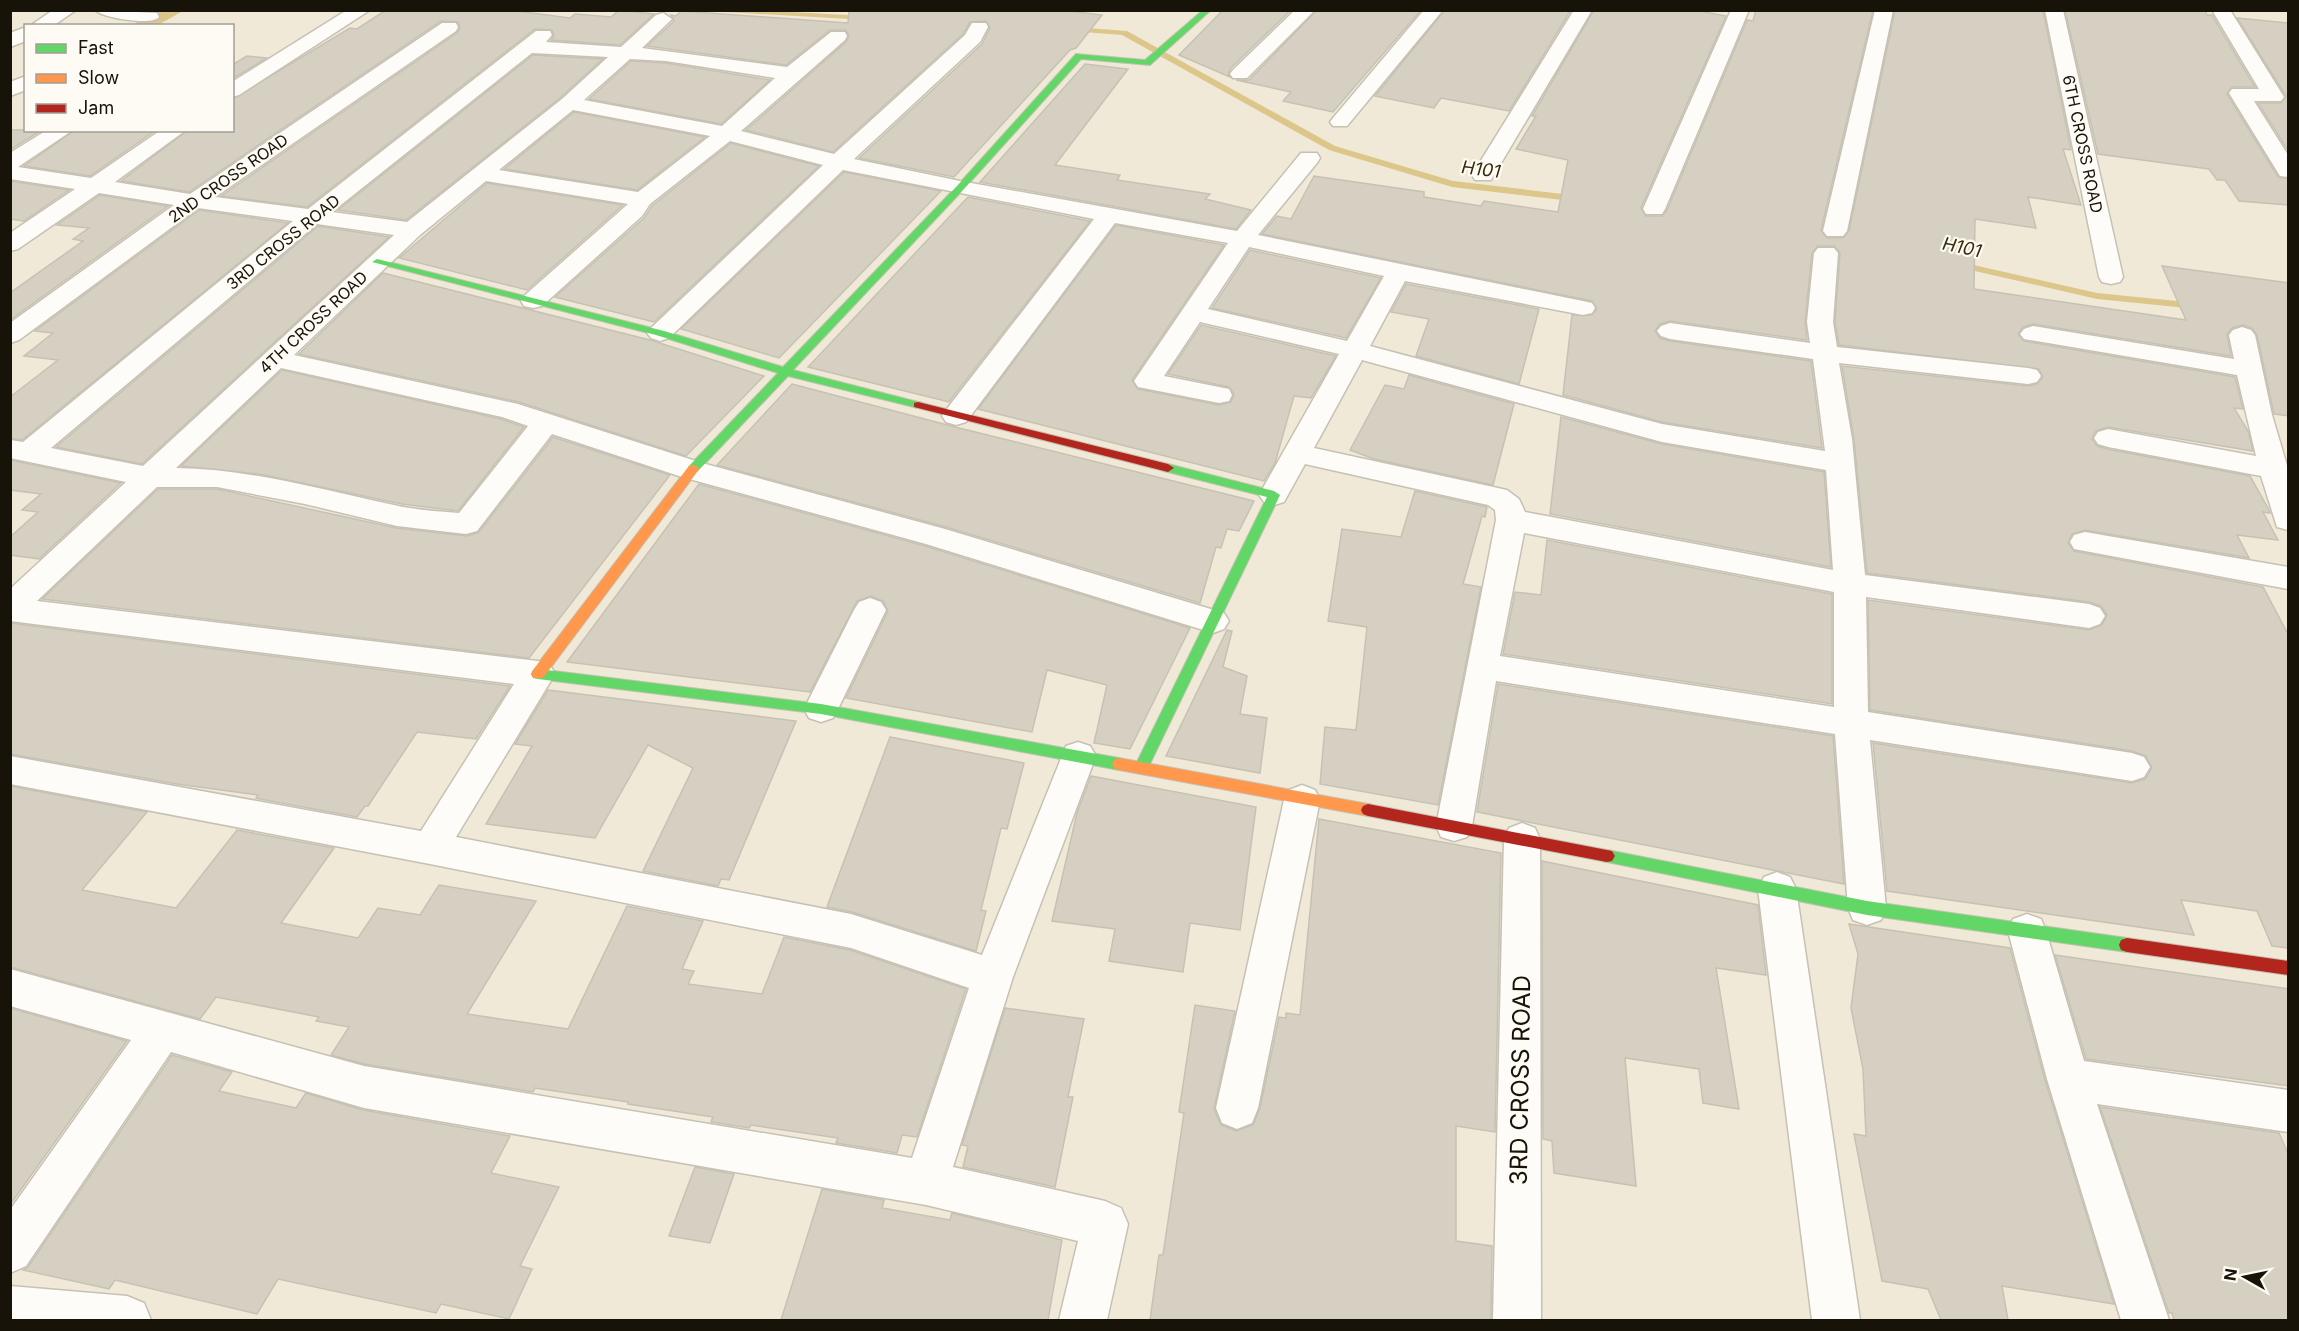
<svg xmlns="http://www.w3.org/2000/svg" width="2299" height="1331" font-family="Inter,sans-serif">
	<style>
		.water { fill: #dcc68a }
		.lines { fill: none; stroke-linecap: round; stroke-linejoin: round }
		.stream { fill: #dcc68a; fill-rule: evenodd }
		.building { fill: #d6d0c3; stroke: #c7c1b4; stroke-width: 1.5 }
		.street-casing { stroke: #c6c1b3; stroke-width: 3 }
		.fast-casing { stroke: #c6c1b3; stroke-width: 2 }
		.slow-casing { stroke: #c6c1b3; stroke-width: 2 }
		.jam-casing { stroke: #c6c1b3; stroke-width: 2 }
		.street { fill: #fdfcf9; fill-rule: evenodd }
		.fast { fill: #63d668; fill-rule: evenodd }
		.slow { fill: #ff974d; fill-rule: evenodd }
		.jam { fill: #b3261e; fill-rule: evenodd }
		.labels { text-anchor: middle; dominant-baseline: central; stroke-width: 4.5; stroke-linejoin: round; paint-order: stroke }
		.far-street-label { font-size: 16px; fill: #171308; stroke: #fefbf5 }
		.far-water-label { font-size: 18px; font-style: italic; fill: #362a07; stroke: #fefbf5 }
		.near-street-label { font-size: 24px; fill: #171308; stroke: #fefbf5 }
	</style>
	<rect width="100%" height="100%" fill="#f0e9d8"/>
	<polygon class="water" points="155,11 183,11 158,25 131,26"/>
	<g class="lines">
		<g class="stream">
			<polygon points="690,10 753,10 866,16 870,18 866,20"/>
			<polygon points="948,19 1004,22 1008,24 1004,26 951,23 948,23"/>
			<polygon points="1074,27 1127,31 1335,146 1453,181 1580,196 1585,199 1580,202 1452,187 1329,150 1122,35 1071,31 1070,29"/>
			<polygon points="1956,261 2097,293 2197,303 2202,306 2197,309 2097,299 1953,266 1951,264"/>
		</g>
	</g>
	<g class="building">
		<polygon points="386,10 509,10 570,18 575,14 611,17 619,10 654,14 620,45 551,40 554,36 552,30 535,29 307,207 221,196 457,33 460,28 458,22 441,21 189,192 121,181 188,130 232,130 232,99 350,28 357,29"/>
		<polygon points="849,10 1061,10 1102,15 1076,48 1070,50 954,177 859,158 982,44 990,28 986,21 970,22 963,34 833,152 746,130 846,42 849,35 845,30 830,30 786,65 647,46 674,21 671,15 676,16 681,11 848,23"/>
		<polygon points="1223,10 1291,10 1231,68 1228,74 1230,77 1179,55"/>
		<polygon points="1317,10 1421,10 1333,112 1283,101 1291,92 1236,80 1249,80"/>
		<polygon points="1445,10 1571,10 1509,111 1441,98 1434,108 1375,96"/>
		<polygon points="1594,10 1694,10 1726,16 1641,208 1646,216 1662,216 1667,210 1747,20 1753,21 1756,10 1873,10 1821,230 1827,238 1843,238 1849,231 1895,10 2043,10 2071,150 2063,149 2081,205 2028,197 2036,228 1975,219 1974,289 2186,320 2162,266 2289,283 2289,416 2274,414 2257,335 2252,328 2243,325 2232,328 2227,334 2231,356 2033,324 2023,327 2018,334 2024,341 2235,377 2243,409 2234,408 2248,431 2253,451 2108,427 2096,431 2092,439 2097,446 2107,449 2250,476 2269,510 2270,513 2263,512 2278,540 2237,535 2249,558 2085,530 2072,534 2068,543 2074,551 2263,587 2289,636 2289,948 2272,946 2257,911 2181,900 2194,935 1887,891 1873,743 2132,783 2145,779 2152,768 2146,756 2132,751 1870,710 1868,600 2089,630 2102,625 2107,615 2101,606 2089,602 1867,573 1854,439 1842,366 2028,386 2037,384 2043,377 2039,369 1839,345 1835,322 1840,253 1834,246 1818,246 1812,253 1805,322 1807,340 1670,321 1660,324 1655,331 1660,338 1670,341 1811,361 1822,448 1662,422 1563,395 1572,315 1592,315 1597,309 1592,301 1262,234 1277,216 1291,219 1314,176 1424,192 1424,197 1481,206 1484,201 1558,212 1568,160 1516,149 1536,116 1532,116"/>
		<polygon points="2065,10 2205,10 2207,15 2212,15 2255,87 2232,87 2227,94 2278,177 2289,179 2289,205 2239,201 2225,180 2217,180 2209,169 2098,154"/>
		<polygon points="2237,18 2289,23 2289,152 2258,103 2281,103 2286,96"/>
		<polygon points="533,55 603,59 561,97 406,220 338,210"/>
		<polygon points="247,56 267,58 232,79 232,65"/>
		<polygon points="631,61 666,63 770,80 721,124 589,99"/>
		<polygon points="1085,64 1128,69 1055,165 1120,175 1117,180 1210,194 1205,199 1251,210 1236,229 980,182"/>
		<polygon points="574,112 705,137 637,190 504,169"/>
		<polygon points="10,130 42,130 10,150"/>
		<polygon points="75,130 156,130 90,176 24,166"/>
		<polygon points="731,143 819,166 654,322 555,297 644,218 652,206"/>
		<polygon points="844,172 941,191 779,358 681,329"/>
		<polygon points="10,181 69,190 24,221 10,219"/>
		<polygon points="487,183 623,205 527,290 399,258"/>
		<polygon points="100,195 168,206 10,320 10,293 83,241 73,239 89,228 57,225"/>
		<polygon points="968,197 1090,221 949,402 808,367"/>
		<polygon points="199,210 288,223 22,440 10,438 10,397 58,360 24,356 53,333 35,331"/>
		<polygon points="1116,225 1224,245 1132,380 1138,389 1219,405 1231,402 1234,394 1229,387 1168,374 1201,325 1336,356 1311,398 1294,396 1275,463 1264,481 978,409"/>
		<polygon points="318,226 389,237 142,464 56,447"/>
		<polygon points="1250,250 1381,278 1346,338 1212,308"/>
		<polygon points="383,273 650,340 764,376 686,456 519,402 299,354"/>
		<polygon points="1406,284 1539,309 1519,384 1416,356 1429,319 1391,312"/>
		<polygon points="282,370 501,419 524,427 458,511 402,504 259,474 181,466"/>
		<polygon points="1409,375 1514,404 1493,485 1374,459 1350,450 1385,385 1404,389"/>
		<polygon points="792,384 955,427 1254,501 1239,531 1227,529 1221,548 1216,547 1200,603 946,527 717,465"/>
		<polygon points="1561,417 1662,444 1824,472 1831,567 1550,514"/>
		<polygon points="553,437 670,475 529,658 42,599 158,489 217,489 396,528 467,536 479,532"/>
		<polygon points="10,460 121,483 39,559 10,555 10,537 38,512 22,510 41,494 10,490"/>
		<polygon points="699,484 925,546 1190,628 1130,749 1094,743 1107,685 1047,670 1032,732 846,698 888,611 883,601 871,596 857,601 810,692 567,662"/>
		<polygon points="1415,491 1487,507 1485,517 1482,516 1463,584 1481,587 1438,805 1320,784 1325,727 1356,730 1367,627 1328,621 1342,529 1401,537"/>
		<polygon points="1547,540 1832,594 1832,704 1503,654 1515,592 1541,595"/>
		<polygon points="10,623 510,686 476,739 417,732 368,806 365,806 357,817 260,799 256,798 258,795 177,784 10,754"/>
		<polygon points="1227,630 1232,631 1223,667 1247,676 1240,714 1267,718 1260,773 1166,756"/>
		<polygon points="1498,684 1833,736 1844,884 1477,812"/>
		<polygon points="548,690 796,721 729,880 721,879 718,886 643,871 693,768 648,745 595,838 486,824 532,746 515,744"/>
		<polygon points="890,737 1024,763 1007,829 1001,828 981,910 986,911 976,951 852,912 827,907"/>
		<polygon points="1091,776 1256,807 1240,930 1190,923 1183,972 1109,961 1115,929 1052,921 1077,813"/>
		<polygon points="10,786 147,812 82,890 176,908 237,830 334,848 281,923 358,938 378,908 420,915 439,885 536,901 467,1014 568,1029 627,906 703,921 682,969 694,971 688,984 762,994 784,937 850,950 966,989 917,1137 902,1135 897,1153 836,1143 838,1138 751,1125 749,1128 711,1122 713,1117 628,1104 628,1102 535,1088 533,1092 364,1064 331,1055 349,1027 316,1021 319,1017 216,997 200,1019 10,967"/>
		<polygon points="1319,819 1501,853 1495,1132 1456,1126 1456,1241 1492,1246 1491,1320 1150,1320 1159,1255 1163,1255 1184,1113 1179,1112 1195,1005 1235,1011 1214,1109 1221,1125 1236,1131 1253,1125 1260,1108 1279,1017 1286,1018 1286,1013 1300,1015"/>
		<polygon points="1542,861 1758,905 1766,975 1716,968 1739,1109 1703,1103 1699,1069 1625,1058 1636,1186 1554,1173 1552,1141 1543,1139"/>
		<polygon points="1849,924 2010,948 2045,1080 2114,1304 2002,1286 2008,1320 1941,1320 1928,1289 1882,1281 1854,1134 1866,1136 1863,1069 1851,1008 1858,954"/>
		<polygon points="2055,955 2289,989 2289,1086 2086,1059"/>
		<polygon points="10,1008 127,1041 10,1205"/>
		<polygon points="1005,1008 1084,1019 1068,1097 1073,1097 1055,1187 963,1167 968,1146 962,1145"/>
		<polygon points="172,1055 232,1072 219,1091 296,1108 306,1093 363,1110 510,1136 491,1173 559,1187 520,1266 532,1269 509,1319 441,1304 436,1313 278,1279 257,1314 115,1280 109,1289 23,1270 28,1267"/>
		<polygon points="2100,1107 2279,1133 2289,1156 2289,1320 2174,1320 2172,1313 2169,1313"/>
		<polygon points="695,1167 734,1174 710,1243 669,1236"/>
		<polygon points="822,1189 884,1200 882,1208 950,1220 952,1213 1062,1240 1048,1320 781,1320"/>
	</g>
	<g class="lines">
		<g class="street-casing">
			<g id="street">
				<polygon points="53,10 76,10 53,26 30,26"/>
				<path d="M95,10l62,3 2,4c-6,9 -57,1 -64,-7z"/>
				<polygon points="347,10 370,10 239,95 232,97 232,82"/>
				<polygon points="1295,10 1315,10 1247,78 1233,78 1230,74 1233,70"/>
				<polygon points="1424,10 1443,10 1347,126 1333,126 1330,122 1333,118"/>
				<polygon points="1574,10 1592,10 1494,175 1491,180 1475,180 1472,175"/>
				<polygon points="1731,10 1749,10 1665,209 1662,214 1646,214 1643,209"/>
				<polygon points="1875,10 1893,10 1847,231 1843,236 1827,236 1823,231"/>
				<polygon points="2045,10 2063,10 2123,277 2120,282 2111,284 2102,282 2099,277"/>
				<polygon points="2212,10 2230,10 2284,97 2281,101 2254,101 2288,155 2288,177 2280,176 2229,93 2232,89 2259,89"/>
				<path d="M663,13l9,6 -30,29 145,19 44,-35h14l2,4 -2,4 -104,91 93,23 131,-119 7,-12h14l2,4 -8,15 -126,117 106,22 277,50 64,-78h16l3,5 -3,5 -59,72 325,66 9,2 3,5 -3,5 -9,2 -178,-34 -35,65 292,78 163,27 -12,-92 -143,-20 -9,-3 -4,-5 4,-5 9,-3 140,20 -3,-21 7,-69 4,-5h16l4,5 -5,69 4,25 191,21 9,2 4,6 -4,6 -9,2 -189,-21 13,76 13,136 224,29 11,4 5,8 -5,8 -11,4 -223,-31 2,115 264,41 12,4 6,10 -6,10 -12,4 -262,-41 16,168 -5,12 -14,5 -14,-5 -5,-12 -13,-174 -339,-53 -24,145 -5,11 -13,4 -13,-4 -5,-11 60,-306 -1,-10 -7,-5 -183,-41 -21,38 -10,3 -10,-3 -5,-7 80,-141 -139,-32 -36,54 65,13 3,6 -3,6 -10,2 -81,-16 -4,-6 94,-138 -113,-20 -149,199 -10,3 -10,-3 -4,-6 4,-6 148,-191 -251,-49 -174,168 -9,3 -9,-3 -4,-5 4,-5 172,-163 -93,-24 -80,63 -8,12 -100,90 -9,2 -9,-2 -3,-5 3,-5 104,-92 -142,-23 -66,54 -126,120 224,49 184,59 243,66 279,84 5,8 -5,8 -11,4 -287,-89 -244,-67 -130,-43 -75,97 -11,3 -69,-8 -92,-22 -88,-17h-60l-120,114 501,60 12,4 5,9 -99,163 395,77 131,41 84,-209 12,-4 12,4 6,10 -83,221 -60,190 152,34 16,7 7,16 -21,96h-48l19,-79 -152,-36 -562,-97 -193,-56 -145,214 -16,7v-63l121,-170 -121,-34v-37l354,97 548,92 57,-170 -118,-40 -421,-84 -420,-80v-28l411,75 93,-147 -504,-63v-32l116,-107 -116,-24v-18l13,2 270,-221 -95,-13 -179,132 -9,3v-20l164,-118 -75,-12 -81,56 -8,2v-18l65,-44 -65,-10v-26l37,-23h26l-55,37 73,11 70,-48h25l-71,52 75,12 252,-171h14l2,4 -2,4 -241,166 93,12 228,-178h14l2,4 -6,7 75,5 35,-32zM532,53l76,4 -46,42 -155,123 -75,-10zM630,59l36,2 109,17 -53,48 -138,-26zM573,110l137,26 -72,56 -139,-22zM317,224l77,11 -251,231 -92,-18zM1249,247l135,29 -37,65 -139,-32zM1362,360l300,82 164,28 7,100 -308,-58 -6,-13 -12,-9 -193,-42zM281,368l221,49 26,9 -69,87c-22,-2 -44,-3 -65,-8 -72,-15 -143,-36 -218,-37zM1524,533l310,59v115l-334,-51z"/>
				<polygon points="26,27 26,41 10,47 10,33"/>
				<polygon points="26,76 26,90 10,96 10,82"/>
				<polygon points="2033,326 2234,359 2229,335 2233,330 2242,327 2251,330 2255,335 2272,415 2288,469 2288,530 2277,527 2261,476 2108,447 2098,444 2094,438 2098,432 2108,429 2256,456 2237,375 2024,339 2020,334 2024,329"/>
				<polygon points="2085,532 2288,567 2288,589 2074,549 2070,542 2074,535"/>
				<polygon points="870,598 881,602 886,610 838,709 833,718 821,722 809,718 804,709 854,610 859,602"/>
				<polygon points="1302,785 1315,790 1320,800 1258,1108 1252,1123 1237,1129 1222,1123 1216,1108 1284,800 1289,790"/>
				<polygon points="1522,823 1535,828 1540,839 1541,1320 1493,1320 1504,839 1509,828"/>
				<polygon points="1777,872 1790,877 1796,889 1860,1320 1812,1320 1758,889 1764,877"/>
				<polygon points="2027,914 2041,919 2046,931 2084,1061 2288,1090 2288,1132 2097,1104 2169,1320 2121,1320 2047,1079 2008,931 2013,919"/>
				<polygon points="10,1286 127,1296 144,1303 151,1320 10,1320"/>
			</g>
		</g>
		<g class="fast-casing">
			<g id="fast">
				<polygon points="1203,10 1211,10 1150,65 1081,59 963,190 793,370 922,403 922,407 918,408 788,376 697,472 689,472 687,469 689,466 778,373 656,335 372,262 377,259 664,331 783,367 957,186 1076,54 1145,60"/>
				<polygon points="1168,464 1274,491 1280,495 1148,768 1146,772 1141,774 1136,772 1134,768 1267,497 1164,471 1162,468"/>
				<polygon points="538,669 821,704 1119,758 1124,760 1126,764 1124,768 1119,770 821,714 538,679 533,678 531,674 533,670"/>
				<polygon points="1607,850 1867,901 2127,938 2133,940 2135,945 2133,950 2127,952 1867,915 1607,862 1602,861 1599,856 1602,851"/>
			</g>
		</g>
		<g class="slow-casing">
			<g id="slow">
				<polygon points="693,465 697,466 699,469 697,472 543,678 533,678 531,674 533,670 689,466"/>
				<polygon points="1119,758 1368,804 1373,806 1375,810 1373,814 1368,816 1119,770 1114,768 1112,764 1114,760"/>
			</g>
		</g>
		<g class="jam-casing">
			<g id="jam">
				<polygon points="918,402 1168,464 1174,468 1168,472 914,407 914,403"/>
				<polygon points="1368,804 1607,850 1612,851 1615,856 1612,861 1607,862 1368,816 1363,814 1361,810 1363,806"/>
				<polygon points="2127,938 2288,961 2288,975 2127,952 2121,950 2119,945 2121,940"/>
			</g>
		</g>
		<use href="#street" class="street"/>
		<use href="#fast" class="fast"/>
		<use href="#slow" class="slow"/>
		<use href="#jam" class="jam"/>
	</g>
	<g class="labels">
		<g class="far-street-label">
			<text transform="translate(2083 144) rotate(78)">6TH CROSS ROAD</text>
			<text transform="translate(228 178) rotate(-35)">2ND CROSS ROAD</text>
			<text transform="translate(283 242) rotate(-39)">3RD CROSS ROAD</text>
			<text transform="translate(313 322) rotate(-43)">4TH CROSS ROAD</text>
		</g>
		<g class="far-water-label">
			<text transform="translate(1481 169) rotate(7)">H101</text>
			<text transform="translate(1962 247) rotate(12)">H101</text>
		</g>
		<g class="near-street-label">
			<text transform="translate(1520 1080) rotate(-89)">3RD CROSS ROAD</text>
		</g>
	</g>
	<rect width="2299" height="1331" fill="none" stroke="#171308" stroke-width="24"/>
	<rect x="24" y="24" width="210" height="108" fill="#fefbf5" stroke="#a29e96" stroke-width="1.5"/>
	<rect x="36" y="44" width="30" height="9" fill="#63d668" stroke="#a29e96" stroke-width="1.5"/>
	<text x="78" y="54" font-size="18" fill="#171308">Fast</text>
	<rect x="36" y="74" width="30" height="9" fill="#ff974d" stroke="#a29e96" stroke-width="1.5"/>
	<text x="78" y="84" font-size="18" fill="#171308">Slow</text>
	<rect x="36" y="104" width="30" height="9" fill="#b3261e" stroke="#a29e96" stroke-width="1.5"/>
	<text x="78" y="114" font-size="18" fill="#171308">Jam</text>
	<g transform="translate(2245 1277) rotate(279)" stroke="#fefbf5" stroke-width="4.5" paint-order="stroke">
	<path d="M0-4.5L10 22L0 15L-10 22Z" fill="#171308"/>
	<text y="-9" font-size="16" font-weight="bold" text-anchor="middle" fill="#171308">N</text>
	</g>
</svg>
